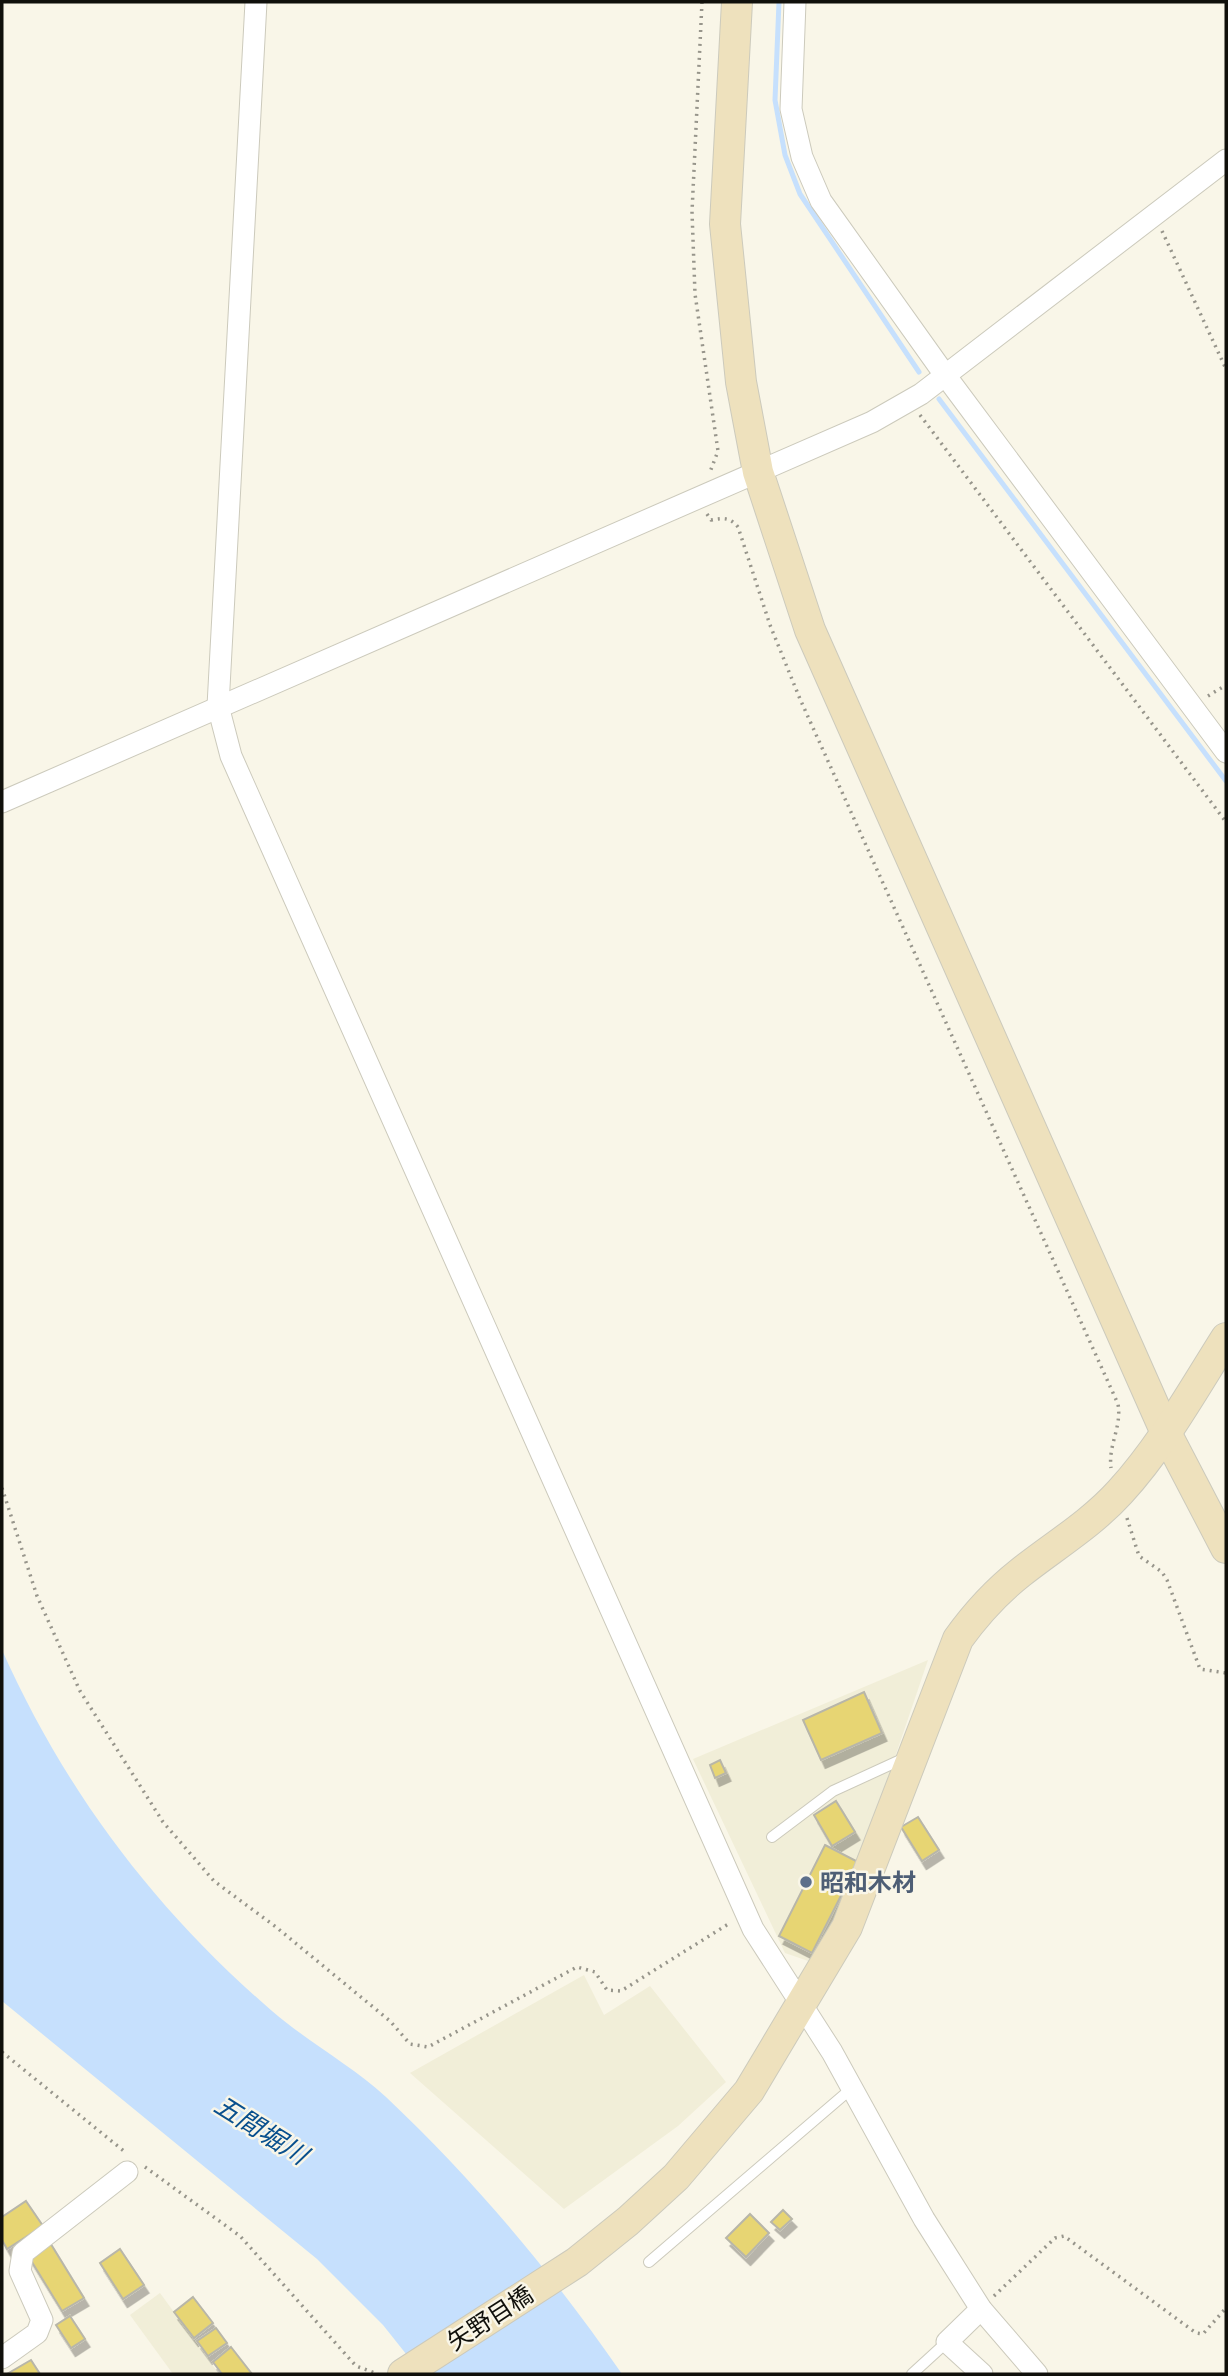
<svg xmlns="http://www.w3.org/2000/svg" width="1228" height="2376" font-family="Helvetica,'Noto Sans JP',sans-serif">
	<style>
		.built { fill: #f1eed8 }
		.water { fill: #c6e0fd }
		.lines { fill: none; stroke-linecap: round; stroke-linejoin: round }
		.stream { stroke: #c6e0fd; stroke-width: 5 }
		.building { fill: #e7d573; stroke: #b8b6a9; stroke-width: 2; filter: url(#shadow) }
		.lane-casing { stroke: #cccabc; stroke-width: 12 }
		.street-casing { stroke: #cccabc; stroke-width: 23 }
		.secondary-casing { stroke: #cccabc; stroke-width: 32 }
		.path { stroke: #97958b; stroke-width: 3.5; stroke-dasharray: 2 5; stroke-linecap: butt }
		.lane { stroke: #fff; stroke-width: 10 }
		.street { stroke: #fff; stroke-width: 21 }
		.secondary { stroke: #eee1bd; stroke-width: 30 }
		.service-dot { fill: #5c6f8a; stroke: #f9f6e8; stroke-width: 2.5 }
		.labels { text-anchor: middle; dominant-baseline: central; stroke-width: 5; stroke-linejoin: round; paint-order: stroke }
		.service-label { font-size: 24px; font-weight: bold; fill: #4e5e75; stroke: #f9f6e8; text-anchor: start }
		.street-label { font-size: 24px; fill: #10100b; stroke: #f9f6e8 }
		.water-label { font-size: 26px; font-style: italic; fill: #09508e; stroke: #f9f6e8 }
	</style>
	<defs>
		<filter id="shadow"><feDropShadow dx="4.5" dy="8" stdDeviation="0" flood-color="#0004"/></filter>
	</defs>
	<rect width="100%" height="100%" fill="#f9f6e8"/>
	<g class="built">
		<polygon points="928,1660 861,1857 814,1963 785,1953 693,1759"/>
		<polygon points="584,1975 604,2015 650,1986 726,2082 678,2126 564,2209 410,2073"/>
		<polygon points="160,2293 219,2374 173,2374 130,2315"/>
	</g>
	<path class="water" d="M2,1650c63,141 152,259 270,361 36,31 79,54 114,86 89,84 167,177 236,277h-200l-39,-49 -66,-66 -315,-258z"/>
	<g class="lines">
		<g class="stream">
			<polyline points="779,2 775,100 785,155 800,194 919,372"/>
			<polyline points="939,399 1226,781"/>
		</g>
	</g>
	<g class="building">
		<polygon points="864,1692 882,1733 821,1760 803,1720"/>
		<polygon points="720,1760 726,1773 715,1778 710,1765"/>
		<polygon points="836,1801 855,1832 832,1846 814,1815"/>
		<polygon points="918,1817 939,1850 922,1861 901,1827"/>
		<polygon points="825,1845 858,1862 812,1953 779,1936"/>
		<polygon points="26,2201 43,2226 7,2249 2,2240 2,2217"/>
		<polygon points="783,2210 792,2219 780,2230 771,2222"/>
		<polygon points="750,2214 769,2233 746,2257 726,2238"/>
		<polygon points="49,2241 84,2298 62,2311 27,2254"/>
		<polygon points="120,2249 144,2285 123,2299 100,2263"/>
		<polygon points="193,2297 213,2323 194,2338 174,2312"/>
		<polygon points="70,2316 85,2339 71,2348 56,2325"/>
		<polygon points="216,2328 227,2343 208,2356 197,2341"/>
		<polygon points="231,2347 252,2374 222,2374 213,2362"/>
		<polygon points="31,2360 40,2374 7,2374"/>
	</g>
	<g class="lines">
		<g class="lane-casing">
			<g id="lane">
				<polyline points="772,1837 833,1791 907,1757"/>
				<polyline points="649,2262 852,2088"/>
				<polyline points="912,2374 947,2342"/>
			</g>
		</g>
		<g class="street-casing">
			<g id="street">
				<polyline points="256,2 218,706 231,756 753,1929 832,2052 924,2219 981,2309 1037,2374"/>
				<polyline points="795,2 791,109 802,157 821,201 945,375 1226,752"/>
				<polyline points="2,802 872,422 921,394 1226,160"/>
				<polyline points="981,2309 947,2342 982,2374"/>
				<polyline points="2,2358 37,2333 42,2320 20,2271 23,2253 127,2172"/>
			</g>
		</g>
		<g class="secondary-casing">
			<g id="secondary">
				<polyline points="737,2 725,224 741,382 758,472 810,630 1166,1433 1226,1548"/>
				<path d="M403,2374l174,-112 51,-41 48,-44 73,-86 98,-164 111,-288c18,-25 38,-47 62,-66 34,-27 71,-49 100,-81 42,-46 73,-102 106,-154"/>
			</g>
		</g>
		<g class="path">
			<polyline points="702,2 692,212 695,294 718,451 710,472"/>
			<polyline points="1162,231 1226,369"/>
			<polyline points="920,415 1226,822"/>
			<path d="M707,514l4,6c12,-2 19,-3 27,7l32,98 30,74 318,705c4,23 -10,41 -7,64"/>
			<polyline points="1208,696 1226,685"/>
			<polyline points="2,1488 37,1596 80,1691 163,1822 214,1881 276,1927 390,2021 410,2044 428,2047 577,1967 595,1972 607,1990 621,1991 730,1923"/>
			<polyline points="1127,1518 1139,1556 1162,1572 1167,1580 1200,1669 1226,1673"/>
			<polyline points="2,2052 125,2152"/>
			<polyline points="145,2167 240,2236 356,2366 378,2374"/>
			<polyline points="994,2296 1055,2238 1064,2236 1196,2333 1203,2334 1226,2308"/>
		</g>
		<use href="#lane" class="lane"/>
		<use href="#street" class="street"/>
		<use href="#secondary" class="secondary"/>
	</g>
	<circle class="service-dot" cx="806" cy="1882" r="7"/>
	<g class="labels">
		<g class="service-label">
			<text x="820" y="1882">昭和木材</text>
		</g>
		<g class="street-label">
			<text transform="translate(490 2318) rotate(-33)">矢野目橋</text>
		</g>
		<g class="water-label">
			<text transform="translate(261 2130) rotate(32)">五間堀川</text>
		</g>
	</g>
	<rect width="1228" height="2376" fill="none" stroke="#10100b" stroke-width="7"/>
</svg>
